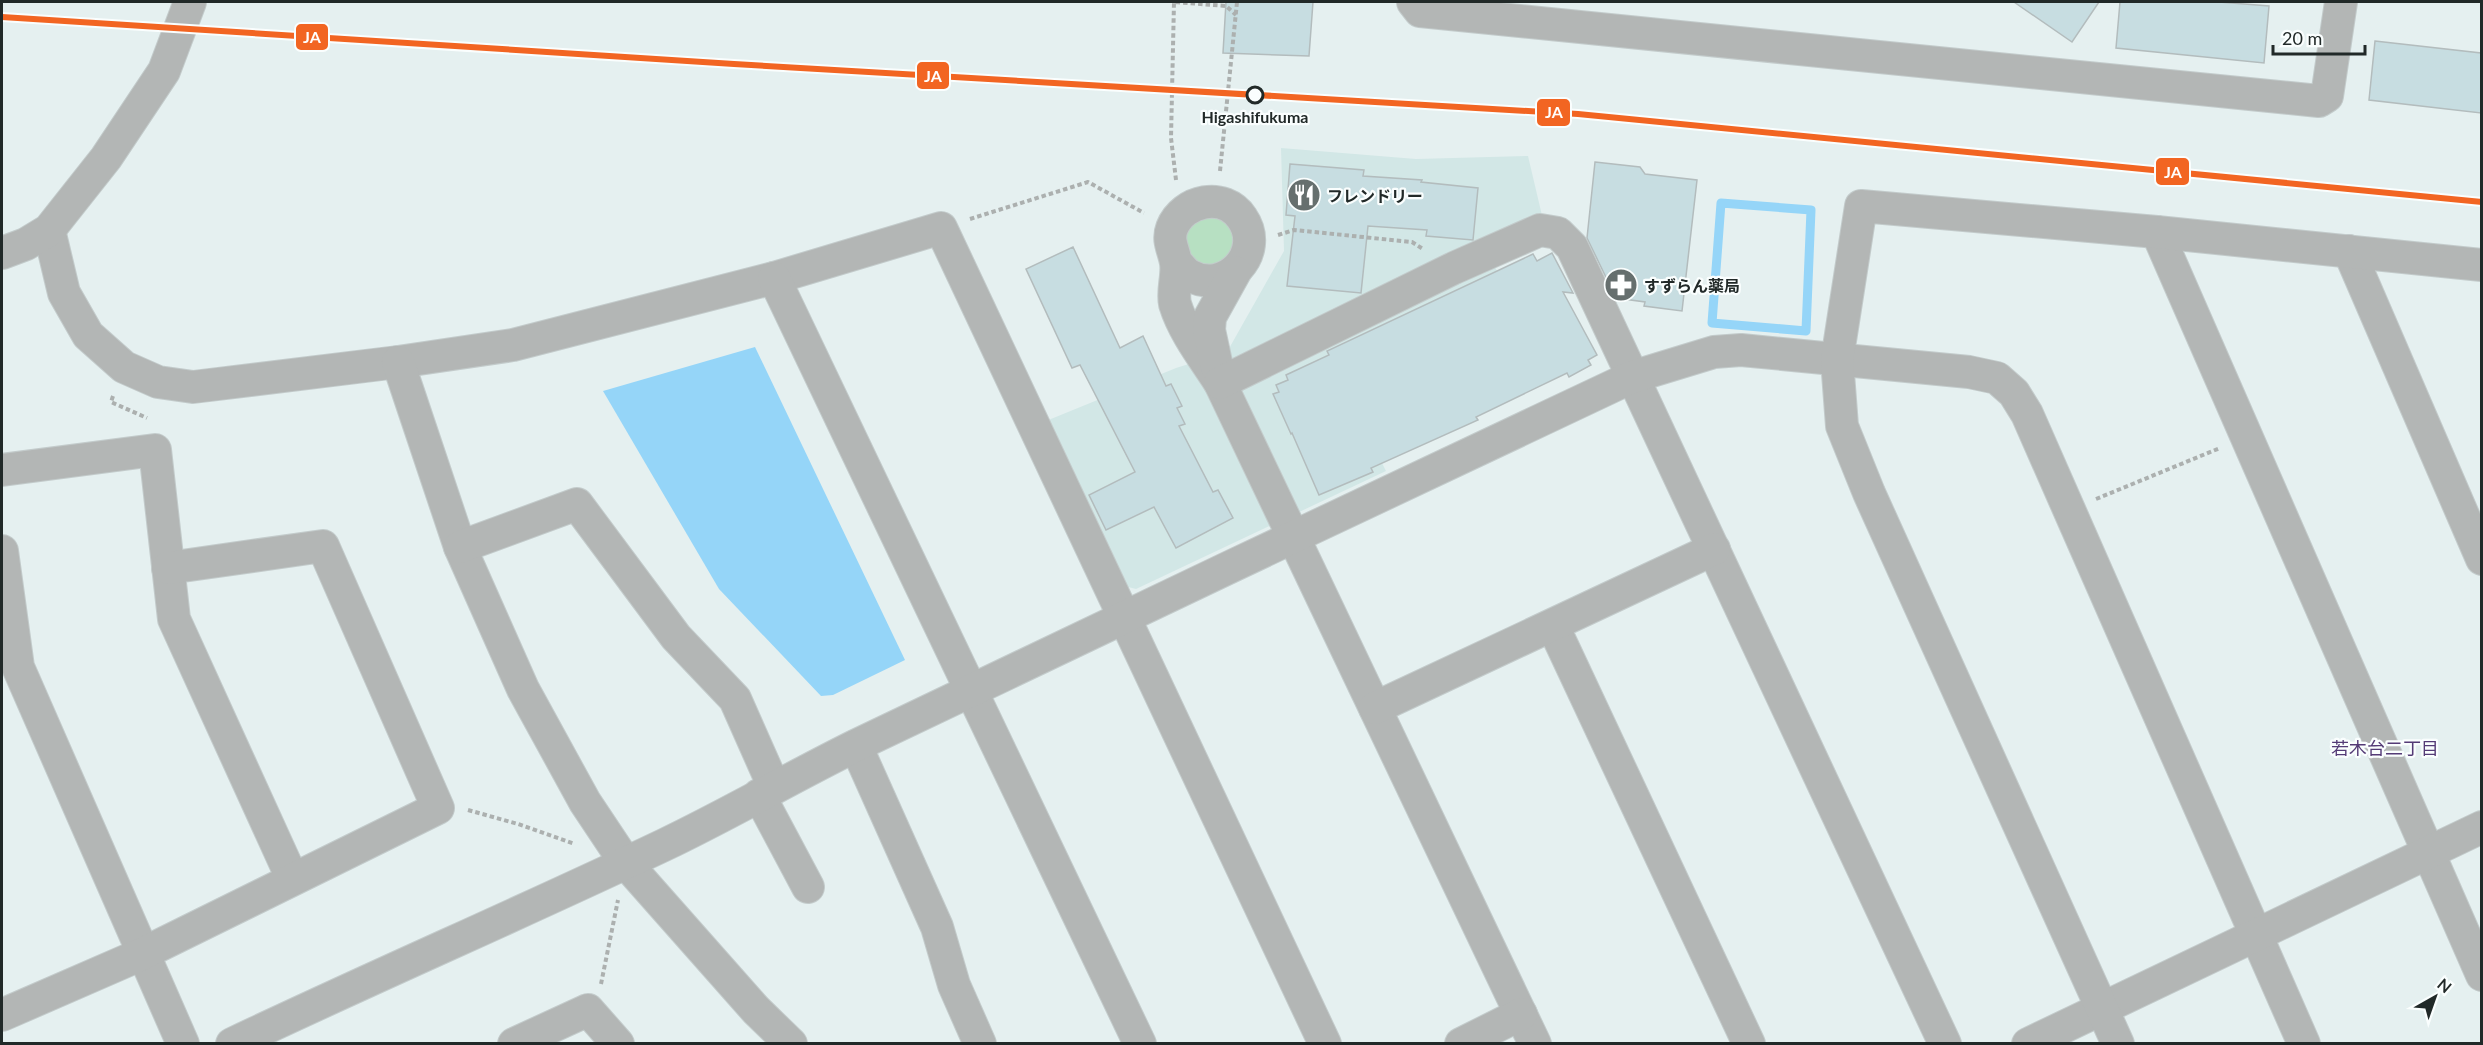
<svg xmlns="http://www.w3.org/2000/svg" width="2483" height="1045" font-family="Lato,'Noto Sans JP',sans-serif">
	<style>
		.built { fill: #d2e7e6 }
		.green { fill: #b7e0c2 }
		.water { fill: #95d5f8 }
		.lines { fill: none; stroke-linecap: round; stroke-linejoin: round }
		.stream { stroke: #95d5f8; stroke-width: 9 }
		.building { fill: #c7dde1; stroke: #b3bcbd; stroke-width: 1.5 }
		.minor-casing { stroke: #c3cbcb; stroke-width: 34 }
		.path { stroke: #acb0af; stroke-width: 4; stroke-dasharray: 4.5 3; stroke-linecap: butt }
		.minor { stroke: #b3b6b5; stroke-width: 32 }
		.rail-1-casing { stroke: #fafefe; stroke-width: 10 }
		.rail-1 { stroke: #f26522; stroke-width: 6 }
		.stop-dot { fill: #fafefe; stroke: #212928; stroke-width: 3 }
		.labels { text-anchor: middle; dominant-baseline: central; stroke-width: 4.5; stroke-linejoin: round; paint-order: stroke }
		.stop-label { font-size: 16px; font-weight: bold; fill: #212928; stroke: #fafefe }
		.poi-label { font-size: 16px; font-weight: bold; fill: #212928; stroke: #fafefe; text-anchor: start }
		.neighbourhood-label { font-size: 18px; fill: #543b76; stroke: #fafefe }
		.line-badge { stroke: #fafefe; stroke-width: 2 }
		.badge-label { font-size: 16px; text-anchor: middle; font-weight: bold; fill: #fff }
	</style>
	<rect width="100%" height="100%" fill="#e5f0f0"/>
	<polygon class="built" points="1281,148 1416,159 1528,156 1548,241 1495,267 1525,330 1356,411 1386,471 1136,589 1124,586 1046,421 1176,368 1227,352 1284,251"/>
	<path class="green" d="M1210,215l12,3 14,18 -5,23 -20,10 -22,-10c-6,-29 -6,-31 21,-44z"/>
	<polygon class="water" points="755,347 905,660 833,695 821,696 719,589 603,391"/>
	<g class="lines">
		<polygon class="stream" points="1721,203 1811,210 1806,331 1712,323"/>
	</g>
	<g class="building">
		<polygon points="1226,2 1313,2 1309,56 1223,53"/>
		<polygon points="2014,2 2099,2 2072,42"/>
		<polygon points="2120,2 2219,2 2269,6 2264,63 2116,48"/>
		<polygon points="2375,41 2481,53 2481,113 2369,100"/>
		<polygon points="1595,162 1640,167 1645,174 1697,180 1682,311 1644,306 1645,302 1616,298 1587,238"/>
		<polygon points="1290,164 1364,170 1363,176 1422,180 1421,182 1478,188 1473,240 1426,236 1427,230 1368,226 1361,293 1287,286 1295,216 1286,215"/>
		<polygon points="1073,247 1120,348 1143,336 1166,386 1171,384 1182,406 1177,408 1185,424 1179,426 1213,492 1218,490 1233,518 1176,548 1154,507 1106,530 1089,495 1135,472 1080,365 1072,368 1026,269"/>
		<polygon points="1552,253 1573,293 1563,292 1597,355 1588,360 1591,365 1569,377 1567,373 1476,417 1478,420 1371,468 1373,472 1319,495 1292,433 1291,434 1273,394 1279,392 1276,385 1288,380 1286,375 1329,355 1327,351 1533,254 1537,261"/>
	</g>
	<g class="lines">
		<g class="minor-casing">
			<g id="minor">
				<polyline points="1413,2 1420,11 2319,101 2327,96 2341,2"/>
				<polyline points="49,230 64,293 88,335 124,367 158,382 193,387 398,362 513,345 774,278 941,228 1325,1044"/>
				<polyline points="2157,232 2482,975"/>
				<polyline points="2349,251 2482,559"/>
				<polyline points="2,253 26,244 49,230 106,158 164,71 190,2"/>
				<path d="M1176,262c4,4 8,10 13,13 36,21 77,-22 53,-57 -18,-27 -59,-18 -70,10 -5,13 2,22 4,35 2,13 -4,28 -1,41 9,29 29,54 45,79l315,661"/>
				<polyline points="774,278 1140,1044"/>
				<polyline points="398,362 460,547 523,689 585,802 625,862 756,1010 791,1044"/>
				<polyline points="1217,367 1209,330 1210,317 1235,272"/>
				<polyline points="1220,383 1454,268 1540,230 1558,233 1572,247 1945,1044"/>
				<polyline points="2,470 155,450 174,619 292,878"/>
				<polyline points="460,547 577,504 676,637 735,699 774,787"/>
				<polyline points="2,551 18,667 183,1044"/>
				<polyline points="1553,626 1749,1044"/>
				<polyline points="1375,708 1714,549"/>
				<polyline points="856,746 937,927 954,985 980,1044"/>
				<polyline points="759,795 808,887"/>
				<polyline points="2,1015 142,954 438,808 323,546 168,568"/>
				<path d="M232,1044c143,-68 289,-131 432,-199 65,-31 128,-68 193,-100 258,-124 516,-246 775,-368l82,-25 27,-2 228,22 28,6 17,15 13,21 277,630"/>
				<polyline points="514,1044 588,1010 618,1044"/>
				<polyline points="1461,1044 1521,1014"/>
				<polyline points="2028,1044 2482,827"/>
				<polyline points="2118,1044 1869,493 1842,426 1837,360 1861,206 2157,232 2482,265"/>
			</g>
		</g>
		<g class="path">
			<polyline points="1220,171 1237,2"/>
			<polyline points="1176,180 1171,138 1174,2 1226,6 1236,15"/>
			<polyline points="970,219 1088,182 1144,213"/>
			<polyline points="1278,235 1294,230 1412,242 1423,249"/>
			<polyline points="113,396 111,402 147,418"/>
			<polyline points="2096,499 2220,448"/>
			<polyline points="468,810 518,824 575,844"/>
			<polyline points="601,984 618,900"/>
		</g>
		<use href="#minor" class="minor"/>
		<g class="rail-1-casing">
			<polyline id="rail-1" points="2,17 734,64 1578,114 2482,202"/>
		</g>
		<use href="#rail-1" class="rail-1"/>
	</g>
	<defs>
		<g id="restaurant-disc" transform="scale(1.725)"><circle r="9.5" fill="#666f6e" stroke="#fafefe"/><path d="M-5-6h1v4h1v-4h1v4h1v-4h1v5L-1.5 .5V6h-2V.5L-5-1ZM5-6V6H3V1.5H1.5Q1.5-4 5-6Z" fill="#fff"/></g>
		<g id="pharmacy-disc" transform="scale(1.725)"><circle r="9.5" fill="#666f6e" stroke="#fafefe"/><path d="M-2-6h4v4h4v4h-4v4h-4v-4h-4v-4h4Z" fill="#fff"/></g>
	</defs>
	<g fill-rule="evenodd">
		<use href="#restaurant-disc" x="1304" y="195"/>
		<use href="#pharmacy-disc" x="1621" y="285"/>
	</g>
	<circle class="stop-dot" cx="1255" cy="95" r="8"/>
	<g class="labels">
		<g class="stop-label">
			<text x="1255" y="116">Higashifukuma</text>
		</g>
		<g class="poi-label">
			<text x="1327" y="195">フレンドリー</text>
			<text x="1644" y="285">すずらん薬局</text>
		</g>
		<g class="neighbourhood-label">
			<text x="2385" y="748">若木台二丁目</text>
		</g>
	</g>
	<g class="line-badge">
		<rect x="295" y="23" width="34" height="28" rx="6" fill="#f26522"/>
		<rect x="916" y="61" width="34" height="29" rx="6" fill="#f26522"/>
		<rect x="1536" y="98" width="35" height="29" rx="6" fill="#f26522"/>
		<rect x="2155" y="157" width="35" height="29" rx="6" fill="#f26522"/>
	</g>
	<g class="badge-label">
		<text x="312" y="43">JA</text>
		<text x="933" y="82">JA</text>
		<text x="1554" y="118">JA</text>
		<text x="2173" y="178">JA</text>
	</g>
	<rect width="2483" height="1045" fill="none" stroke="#212928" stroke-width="6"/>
	<g transform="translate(2435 997) rotate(40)" stroke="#fafefe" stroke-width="4.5" paint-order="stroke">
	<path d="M0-4.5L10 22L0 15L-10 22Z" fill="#212928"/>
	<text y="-9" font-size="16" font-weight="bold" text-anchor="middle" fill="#212928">N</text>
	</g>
	<path d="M2273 45v9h92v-9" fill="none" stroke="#212928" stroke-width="3"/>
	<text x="2282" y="45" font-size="18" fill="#212928" stroke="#fafefe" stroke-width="4.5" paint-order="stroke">20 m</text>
</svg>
